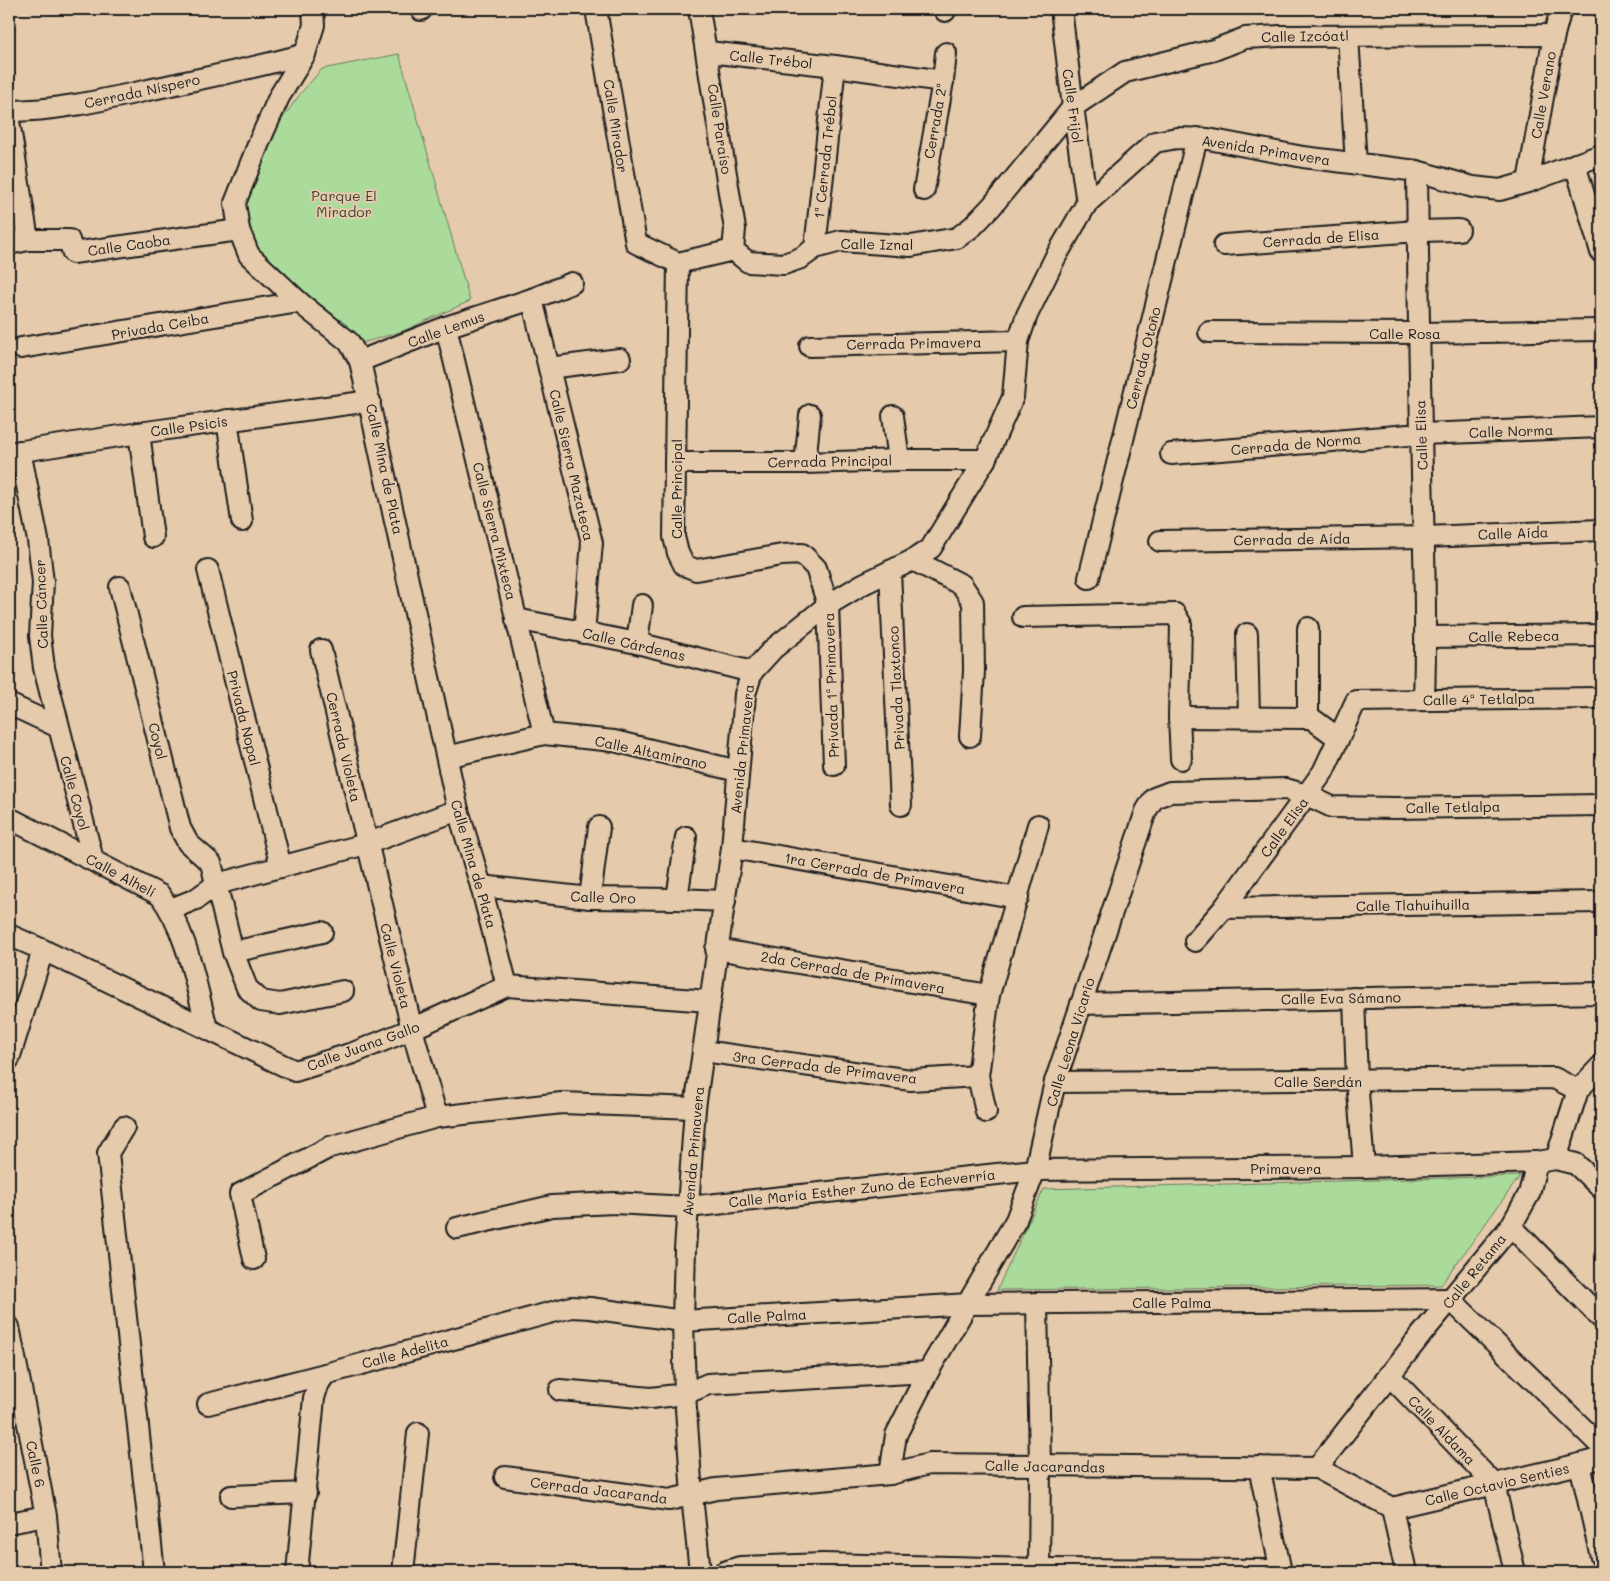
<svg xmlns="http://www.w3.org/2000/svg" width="1610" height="1581" font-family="Mali,sans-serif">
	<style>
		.green { fill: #abdb9b; stroke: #647c5c }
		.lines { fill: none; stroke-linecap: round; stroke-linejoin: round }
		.minor-casing { stroke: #1c1c1c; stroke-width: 24 }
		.minor { stroke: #e5caac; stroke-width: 20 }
		.labels { text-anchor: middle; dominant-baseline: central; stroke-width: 4; stroke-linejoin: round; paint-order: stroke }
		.street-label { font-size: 14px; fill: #1c1c1c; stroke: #e5caac }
		.park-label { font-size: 14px; fill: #394235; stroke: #e5caac }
	</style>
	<rect width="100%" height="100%" fill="#e5caac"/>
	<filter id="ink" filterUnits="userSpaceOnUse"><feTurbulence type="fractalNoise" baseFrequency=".02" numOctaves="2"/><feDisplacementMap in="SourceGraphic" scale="10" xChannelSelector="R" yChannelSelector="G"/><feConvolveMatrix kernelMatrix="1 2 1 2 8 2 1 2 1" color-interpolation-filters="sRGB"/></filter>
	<g filter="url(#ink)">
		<g class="green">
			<polygon points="399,54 470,301 403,331 362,343 334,315 255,254 245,231 246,200 261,148 301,93 322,69"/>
			<polygon points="1520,1176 1441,1285 997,1290 1044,1189"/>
		</g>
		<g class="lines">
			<g class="minor-casing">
				<g id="minor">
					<polyline points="313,9 314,25 305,54 279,97 260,140 235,203 239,230 249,255 299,302 349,342 360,361 458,810 481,886 507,986"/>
					<polyline points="421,9 421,10"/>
					<polyline points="596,9 636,243 678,263 733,250 748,262 784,264 801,258 815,248 841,241 911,246 957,238 973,226 992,206 1073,107 1125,72 1214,50 1245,38 1280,36 1554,35"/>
					<polyline points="699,9 735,229 733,250"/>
					<polyline points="945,9 945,11"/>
					<polyline points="1061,9 1073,107 1087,203"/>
					<polyline points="1348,36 1356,164"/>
					<polyline points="708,52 835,66 943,81"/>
					<path d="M9,111c53,0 106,-14 158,-25 46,-10 92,-19 138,-32"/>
					<polyline points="9,121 28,240"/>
					<polyline points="1575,164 1601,252"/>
					<path d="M1417,171c1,87 2,175 4,262 2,89 6,178 3,266"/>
					<polyline points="1528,182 1554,35 1561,9"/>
					<polyline points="924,190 943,81 946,53"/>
					<polyline points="9,244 28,240 69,240 73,253 239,230"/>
					<polyline points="1224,245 1418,231 1459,230"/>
					<polyline points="815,248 835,66"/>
					<polyline points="678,263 674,537 678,553 684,565 696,570 782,555 802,554 816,568 828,605 834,765"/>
					<polyline points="532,299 592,543 584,633"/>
					<polyline points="446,327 544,734"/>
					<polyline points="1209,332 1419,333 1601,330"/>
					<polyline points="810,346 1018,341"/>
					<polyline points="21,348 299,302"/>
					<polyline points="360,361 446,327 532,299 572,283"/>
					<polyline points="549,368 620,359"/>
					<polyline points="893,416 899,460"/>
					<polyline points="227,420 242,521"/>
					<polyline points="139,433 153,537"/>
					<polyline points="20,451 38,540 43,582 40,636 44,668 93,860"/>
					<polyline points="9,453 139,433 370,401"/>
					<polyline points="1171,454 1421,434 1601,427"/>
					<polyline points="675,463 805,463 899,460 985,460"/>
					<polyline points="805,463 810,415"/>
					<polyline points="1160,541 1425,537 1601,530"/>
					<polyline points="913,560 962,585 973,602 974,671 970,736"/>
					<polyline points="208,570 281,867"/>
					<polyline points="890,571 901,805"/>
					<polyline points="1089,578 1197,138"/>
					<polyline points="120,587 180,828 188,843 211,863 233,952 247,988 261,1001 280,1004 343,991"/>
					<polyline points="1023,617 1175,614 1181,624 1179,717 1181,759"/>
					<polyline points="516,619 637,643 752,672"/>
					<polyline points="1308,628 1308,718"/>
					<polyline points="1247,634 1249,717"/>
					<polyline points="1426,637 1601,635"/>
					<polyline points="637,643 642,605"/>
					<polyline points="321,650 412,1029 437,1117"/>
					<polyline points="9,704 58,727"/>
					<polyline points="1179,717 1311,718 1338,738"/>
					<polyline points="447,757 544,734 614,741 738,771"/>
					<path d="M9,818l151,77c28,38 35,88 47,133"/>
					<polyline points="732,848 1018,898"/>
					<polyline points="481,886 590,898 677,899 725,901"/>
					<polyline points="590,898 599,827"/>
					<polyline points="677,899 686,837"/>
					<polyline points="1224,908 1601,902"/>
					<polyline points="171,909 196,899 217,884 366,844 458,810"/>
					<polyline points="9,935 43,950 295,1071 353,1053 412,1029 507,986 709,1001"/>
					<polyline points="1195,941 1224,908 1323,772 1356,701 1601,698"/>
					<polyline points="716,949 989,995"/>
					<polyline points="233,952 322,932"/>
					<polyline points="1354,998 1357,1080 1364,1167"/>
					<polyline points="1081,1004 1601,993"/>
					<polyline points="703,1051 911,1080 978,1076"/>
					<polyline points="9,1059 43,950"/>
					<polyline points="1055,1082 1554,1078 1578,1090"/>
					<polyline points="986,1112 978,1076 989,995 1038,825"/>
					<polyline points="124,1127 108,1153 154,1572"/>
					<polyline points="1556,1159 1576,1164 1601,1188"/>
					<polyline points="1511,1226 1601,1318"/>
					<polyline points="457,1228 552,1206 614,1203 688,1207 1035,1170 1364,1167 1537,1162"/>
					<polyline points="254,1259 240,1194 330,1147 437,1117 562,1103 695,1108"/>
					<polyline points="1037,1303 1040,1466 1039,1572"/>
					<polyline points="9,1327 46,1516 51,1572"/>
					<polyline points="1389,1375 1494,1484 1515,1572"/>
					<polyline points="560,1390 651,1398 685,1394 708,1384 928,1372"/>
					<polyline points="208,1404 325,1374 571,1307 590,1308 683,1321 969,1304 1450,1299 1601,1446"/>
					<polyline points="1580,1464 1601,1557"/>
					<polyline points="1259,1467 1281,1572"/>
					<polyline points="1317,1468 1421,1335 1511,1226 1529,1194 1537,1162 1556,1159 1578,1090 1601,1066"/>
					<polyline points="890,1474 896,1435 928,1372 1016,1220 1035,1170 1055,1082 1146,811 1154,798 1170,792 1286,789 1307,795 1332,807 1395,808 1601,805"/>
					<polyline points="505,1477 669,1500 716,1489 890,1474 929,1464 1317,1468 1392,1508"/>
					<polyline points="231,1496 306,1493"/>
					<polyline points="1392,1508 1580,1464 1601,1458"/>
					<polyline points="1392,1508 1406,1572"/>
					<polyline points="9,1523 46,1516"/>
					<polyline points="297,1572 314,1398 318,1385 325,1374"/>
					<polyline points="403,1572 418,1433"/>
					<polyline points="700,1572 692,1496 685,1394 683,1321 685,1249 695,1108 732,848 745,694 752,672 773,649 828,605 863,584 913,560 931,548 985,460 1013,397 1018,341 1027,315 1055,258 1087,203 1155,142 1177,138 1208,139 1303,157 1417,171 1473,187 1500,190 1528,182 1601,155"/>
					<polyline points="724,1572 740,1567 823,1564 1039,1569 1280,1570"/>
				</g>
			</g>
			<use href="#minor" class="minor"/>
		</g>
	</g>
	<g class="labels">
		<g class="street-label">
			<text transform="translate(1305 36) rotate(-1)">Calle Izcóatl</text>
			<text transform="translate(771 59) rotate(6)">Calle Trébol</text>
			<text transform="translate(142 91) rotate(-12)">Cerrada Níspero</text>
			<text transform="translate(1543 95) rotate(-80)">Calle Verano</text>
			<text transform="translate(1073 106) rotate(82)">Calle Frijol</text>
			<text transform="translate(935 121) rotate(-80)">Cerrada 2ª</text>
			<text transform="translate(616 126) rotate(81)">Calle Mirador</text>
			<text transform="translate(720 129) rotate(81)">Calle Paraíso</text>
			<text transform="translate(1266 150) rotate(9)">Avenida Primavera</text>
			<text transform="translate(825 157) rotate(-84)">1ª Cerrada Trébol</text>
			<text transform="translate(1321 238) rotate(-4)">Cerrada de Elisa</text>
			<text transform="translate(877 244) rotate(1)">Calle Iznal</text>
			<text transform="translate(129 245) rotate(-8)">Calle Caoba</text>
			<text transform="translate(160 326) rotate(-10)">Privada Ceiba</text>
			<text transform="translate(446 329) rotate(-20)">Calle Lemus</text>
			<text x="1405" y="333">Calle Rosa</text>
			<text transform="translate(914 343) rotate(-1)">Cerrada Primavera</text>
			<text transform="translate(1143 358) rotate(-76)">Cerrada Otoño</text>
			<text transform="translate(189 426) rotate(-8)">Calle Psicis</text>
			<text transform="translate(1511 431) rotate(-2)">Calle Norma</text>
			<text transform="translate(1421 435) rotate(-92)">Calle Elisa</text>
			<text transform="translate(1296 444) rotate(-5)">Cerrada de Norma</text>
			<text transform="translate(830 461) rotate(-1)">Cerrada Principal</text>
			<text transform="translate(572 465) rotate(77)">Calle Sierra Mazateca</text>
			<text transform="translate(385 469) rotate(78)">Calle Mina de Plata</text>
			<text transform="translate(676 489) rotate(-90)">Calle Principal</text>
			<text transform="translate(495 531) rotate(76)">Calle Sierra Mixteca</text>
			<text transform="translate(1513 533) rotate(-2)">Calle Aída</text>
			<text transform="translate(1292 539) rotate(-1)">Cerrada de Aída</text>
			<text transform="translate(41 604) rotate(-92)">Calle Cáncer</text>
			<text transform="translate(1514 636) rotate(-1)">Calle Rebeca</text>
			<text transform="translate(634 644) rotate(13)">Calle Cárdenas</text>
			<text transform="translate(831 685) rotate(-92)">Privada 1ª Primavera</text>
			<text transform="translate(896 688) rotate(-93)">Privada Tlaxtonco</text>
			<text transform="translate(1479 699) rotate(-1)">Calle 4ª Tetlalpa</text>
			<text transform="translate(244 718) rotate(76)">Privada Nopal</text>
			<text transform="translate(158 741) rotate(76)">Coyol</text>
			<text transform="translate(344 747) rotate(77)">Cerrada Violeta</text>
			<text transform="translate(742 749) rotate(-84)">Avenida Primavera</text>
			<text transform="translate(651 752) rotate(12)">Calle Altamirano</text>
			<text transform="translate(75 793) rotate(75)">Calle Coyol</text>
			<text transform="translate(1453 807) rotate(-1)">Calle Tetlalpa</text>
			<text transform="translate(1284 827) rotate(-54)">Calle Elisa</text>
			<text transform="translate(474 864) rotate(74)">Calle Mina de Plata</text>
			<text transform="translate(875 873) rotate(10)">1ra Cerrada de Primavera</text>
			<text transform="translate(121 875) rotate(28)">Calle Alhelí</text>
			<text transform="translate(603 897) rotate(2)">Calle Oro</text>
			<text transform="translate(1413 905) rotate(-1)">Calle Tlahuihuilla</text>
			<text transform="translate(396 966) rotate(76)">Calle Violeta</text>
			<text transform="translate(853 972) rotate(10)">2da Cerrada de Primavera</text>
			<text transform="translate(1341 998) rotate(-1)">Calle Eva Sámano</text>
			<text transform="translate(1070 1042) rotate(-73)">Calle Leona Vicario</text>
			<text transform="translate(363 1046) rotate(-20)">Calle Juana Gallo</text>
			<text transform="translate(825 1067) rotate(7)">3ra Cerrada de Primavera</text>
			<text x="1318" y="1081">Calle Serdán</text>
			<text transform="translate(693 1151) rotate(-85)">Avenida Primavera</text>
			<text x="1286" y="1168">Primavera</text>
			<text transform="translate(862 1188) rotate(-6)">Calle María Esther Zuno de Echeverría</text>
			<text transform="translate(1474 1271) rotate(-51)">Calle Retama</text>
			<text x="1172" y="1302">Calle Palma</text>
			<text transform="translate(767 1316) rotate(-3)">Calle Palma</text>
			<text transform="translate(405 1352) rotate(-15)">Calle Adelita</text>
			<text transform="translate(1442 1430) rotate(46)">Calle Aldama</text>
			<text transform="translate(36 1464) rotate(78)">Calle 6</text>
			<text transform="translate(1045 1466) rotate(1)">Calle Jacarandas</text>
			<text transform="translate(1497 1484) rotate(-13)">Calle Octavio Senties</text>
			<text transform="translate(599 1490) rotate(7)">Cerrada Jacaranda</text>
		</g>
		<g class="park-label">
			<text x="344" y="195">Parque El<tspan x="344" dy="16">Mirador</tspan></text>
		</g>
	</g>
	<rect width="1610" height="1581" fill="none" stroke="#e5caac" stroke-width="30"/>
	<rect x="15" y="15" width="1580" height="1551" fill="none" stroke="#1c1c1c" stroke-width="2" filter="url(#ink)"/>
</svg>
